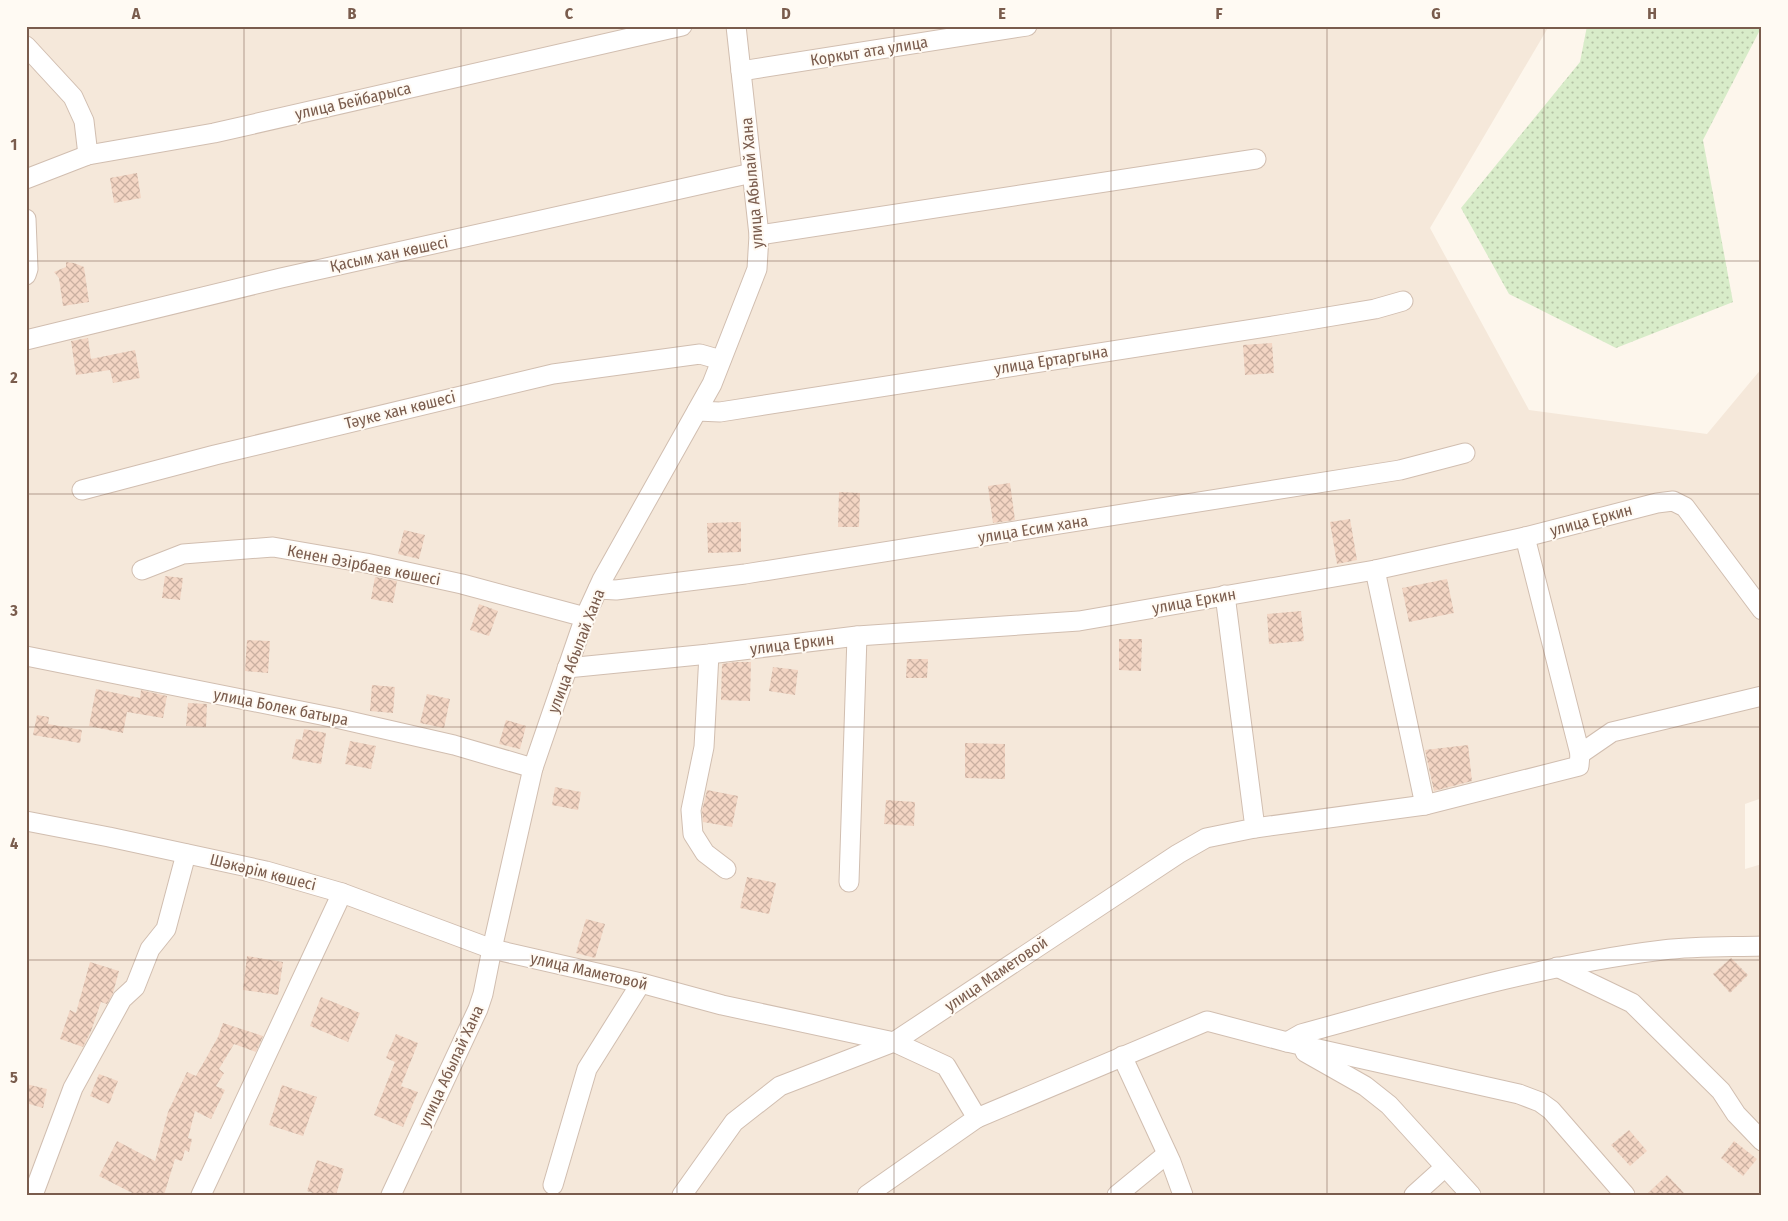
<svg xmlns="http://www.w3.org/2000/svg" width="1788" height="1221" font-family="'Fira Sans Condensed',sans-serif">
	<style>
		.residential { fill: #f5e8da }
		.grass { fill: url(#grass-dots) }
		.building { fill: url(#building-cross-hatch) }
		.lines { fill: none; stroke-linecap: round; stroke-linejoin: round }
		.minor-casing { stroke: #d1beb0; stroke-width: 21 }
		.minor { stroke: #fff; stroke-width: 19 }
		.grid { fill: none; stroke: #7a5c4d; stroke-width: 1; stroke-opacity: 0.55 }
		.labels { text-anchor: middle; dominant-baseline: central; stroke-width: 4; stroke-linejoin: round; paint-order: stroke }
		.street-label { font-size: 16px; fill: #7a5c4d; stroke: #fffaf3 }
		.neatline { fill: none; stroke: #7a5c4d; stroke-width: 2 }
		.grid-label { font-size: 16px; text-anchor: middle; font-weight: bold; fill: #7a5c4d }
	</style>
	<defs>
		<pattern id="grass-dots" width="8" height="8" patternUnits="userSpaceOnUse" patternTransform="scale(1.25)"><rect width="8" height="8" fill="#d8ecc9"/><path d="M2 2h.1M6 6h.1" fill="none" stroke="#b4c2a5" stroke-width="1.8" stroke-linecap="round"/></pattern>
		<pattern id="building-cross-hatch" width="8" height="8" patternUnits="userSpaceOnUse" patternTransform="scale(1.25)"><rect width="8" height="8" fill="#f3d5c3"/><path d="M0 0l8 8M0 8l8-8" fill="none" stroke="#cab0a1"/></pattern>
	</defs>
	<rect width="100%" height="100%" fill="#fdf6ec"/>
	<polygon class="residential" points="26,26 1549,26 1430,228 1529,410 1707,434 1762,368 1762,798 1745,804 1745,869 1762,864 1762,1195 26,1195"/>
	<polygon class="grass" points="1587,26 1762,26 1703,140 1733,302 1616,348 1509,294 1461,208 1580,62"/>
	<g class="building">
		<polygon points="137,173 141,198 114,203 110,178"/>
		<polygon points="66,262 74,263 84,267 89,302 63,306 59,278 54,272 66,267"/>
		<polygon points="88,338 91,359 135,350 140,378 113,383 110,370 76,375 71,341"/>
		<polygon points="1272,343 1274,373 1245,375 1243,345"/>
		<polygon points="1010,483 1015,520 993,523 988,486"/>
		<polygon points="839,492 860,493 859,527 838,527"/>
		<polygon points="1350,519 1357,560 1337,564 1330,522"/>
		<polygon points="741,522 741,552 708,553 707,523"/>
		<polygon points="404,530 425,535 419,559 398,554"/>
		<polygon points="165,576 183,578 180,600 162,598"/>
		<polygon points="375,577 397,581 393,603 371,599"/>
		<polygon points="1447,579 1454,613 1409,622 1402,588"/>
		<polygon points="479,604 498,611 489,636 470,630"/>
		<polygon points="1301,611 1304,641 1269,644 1267,614"/>
		<polygon points="1119,639 1142,639 1141,671 1119,670"/>
		<polygon points="247,640 270,641 268,673 245,671"/>
		<polygon points="907,659 928,659 927,678 906,678"/>
		<polygon points="735,662 751,662 750,701 721,700 722,664"/>
		<polygon points="773,667 798,670 795,695 769,691"/>
		<polygon points="372,685 395,687 393,713 370,711"/>
		<polygon points="96,689 140,698 141,690 167,696 163,718 127,712 123,733 89,726"/>
		<polygon points="427,694 450,699 444,728 420,723"/>
		<polygon points="188,703 207,704 206,727 186,726"/>
		<polygon points="37,715 49,717 48,724 82,730 80,743 33,735"/>
		<polygon points="506,720 526,726 520,749 499,744"/>
		<polygon points="304,729 326,733 321,764 292,759 296,739 302,740"/>
		<polygon points="350,741 376,746 371,769 345,764"/>
		<polygon points="965,743 1005,744 1005,779 965,778"/>
		<polygon points="1468,745 1472,781 1434,791 1425,750"/>
		<polygon points="555,787 581,792 578,810 552,805"/>
		<polygon points="707,790 738,796 732,827 703,822 702,811"/>
		<polygon points="886,800 915,802 914,826 884,824"/>
		<polygon points="747,877 776,883 769,914 740,908"/>
		<polygon points="586,919 605,924 595,958 576,953"/>
		<polygon points="247,956 283,962 278,995 243,990"/>
		<polygon points="1731,958 1748,975 1730,993 1713,974"/>
		<polygon points="90,962 119,971 113,993 107,1004 101,1002 91,1031 83,1047 60,1039 70,1010 76,1013"/>
		<polygon points="321,997 360,1013 348,1042 310,1026"/>
		<polygon points="223,1023 263,1036 256,1052 234,1044 219,1069 224,1073 216,1086 225,1090 211,1119 195,1111 188,1138 192,1139 189,1152 185,1150 182,1161 175,1159 164,1195 136,1195 99,1176 117,1141 155,1161 168,1112 187,1072 196,1076 218,1037"/>
		<polygon points="396,1034 418,1043 401,1086 418,1092 403,1127 374,1115 395,1062 386,1058"/>
		<polygon points="99,1074 118,1081 109,1104 90,1096"/>
		<polygon points="26,1084 47,1089 43,1108 26,1103"/>
		<polygon points="282,1085 317,1097 303,1136 269,1125"/>
		<polygon points="1629,1130 1647,1151 1630,1166 1611,1145"/>
		<polygon points="1734,1141 1757,1159 1743,1176 1721,1158"/>
		<polygon points="317,1160 344,1169 336,1195 319,1195 307,1191"/>
		<polygon points="1667,1175 1686,1195 1646,1195"/>
	</g>
	<g class="lines">
		<g class="minor-casing">
			<g id="minor">
				<polyline points="26,46 73,97 84,121 88,155"/>
				<polyline points="741,71 1027,26"/>
				<polyline points="26,179 88,155 214,133 682,26"/>
				<polyline points="26,219 28,269 26,275"/>
				<polyline points="759,235 1256,159"/>
				<polyline points="26,340 281,278 752,173"/>
				<polyline points="697,411 720,412 1285,324 1375,309 1403,301"/>
				<polyline points="82,490 215,455 553,374 700,354 721,360"/>
				<polyline points="1525,537 1580,754 1612,732 1762,696"/>
				<polyline points="142,570 183,554 273,547 366,563 462,584 585,617"/>
				<polyline points="1375,570 1425,805"/>
				<polyline points="598,589 616,590 745,574 1400,470 1465,453"/>
				<polyline points="709,654 704,747 691,810 693,834 705,853 726,869"/>
				<polyline points="26,656 336,718 454,745 533,768"/>
				<polyline points="567,668 709,654 857,636 1079,621 1375,570 1525,537 1657,503 1673,501 1685,507 1762,610"/>
				<polyline points="26,821 109,837 266,871 342,893 492,949 641,983 722,1005 894,1042 1178,854 1206,838 1255,828 1225,595"/>
				<polyline points="1255,828 1425,805 1579,766 1580,754"/>
				<polyline points="849,882 857,636"/>
				<polyline points="1557,967 1632,1003 1721,1091 1736,1114 1762,1141"/>
				<polyline points="1287,1042 1519,1094 1540,1102 1551,1110 1625,1195"/>
				<polyline points="1305,1052 1365,1086 1389,1105 1471,1195"/>
				<polyline points="1122,1056 1171,1162 1183,1195"/>
				<polyline points="553,1185 587,1069 641,983"/>
				<polyline points="33,1195 73,1088 122,999 135,987 150,949 166,929 186,854"/>
				<polyline points="201,1195 342,893"/>
				<polyline points="391,1195 478,1009 483,994 492,949 533,768 585,617 602,580 712,384 757,269 759,235 736,26"/>
				<path d="M682,1195l52,-73 46,-36 114,-44 52,24 31,52 230,-97 80,21 14,-8c120,-33 239,-69 362,-84 32,-4 66,-3 99,-4"/>
				<polyline points="867,1195 977,1118"/>
				<polyline points="1117,1195 1167,1154"/>
				<polyline points="1414,1195 1444,1168"/>
			</g>
		</g>
		<use href="#minor" class="minor"/>
	</g>
	<path class="grid" d="M244,26v1169M461,26v1169M677,26v1169M894,26v1169M1111,26v1169M1327,26v1169M1544,26v1169M26,261h1736M26,494h1736M26,727h1736M26,960h1736"/>
	<g class="labels">
		<g class="street-label">
			<text transform="translate(869 51) rotate(-9)">Коркыт ата улица</text>
			<text transform="translate(353 101) rotate(-13)">улица Бейбарыса</text>
			<text transform="translate(752 183) rotate(-95)">улица Абылай Хана</text>
			<text transform="translate(389 254) rotate(-12)">Қасым хан көшесі</text>
			<text transform="translate(1051 360) rotate(-9)">улица Ертаргына</text>
			<text transform="translate(400 410) rotate(-14)">Тәуке хан көшесі</text>
			<text transform="translate(1591 520) rotate(-15)">улица Еркин</text>
			<text transform="translate(1033 529) rotate(-9)">улица Есим хана</text>
			<text transform="translate(364 565) rotate(11)">Кенен Әзірбаев көшесі</text>
			<text transform="translate(1194 601) rotate(-10)">улица Еркин</text>
			<text transform="translate(792 644) rotate(-7)">улица Еркин</text>
			<text transform="translate(576 651) rotate(-69)">улица Абылай Хана</text>
			<text transform="translate(281 707) rotate(11)">улица Болек батыра</text>
			<text transform="translate(263 872) rotate(14)">Шәкәрім көшесі</text>
			<text transform="translate(589 971) rotate(13)">улица Маметовой</text>
			<text transform="translate(996 974) rotate(-34)">улица Маметовой</text>
			<text transform="translate(451 1066) rotate(-65)">улица Абылай Хана</text>
		</g>
	</g>
	<rect width="1788" height="1221" fill="none" stroke="#fffaf3" stroke-width="55"/>
	<rect x="28" y="28" width="1732" height="1166" class="neatline"/>
	<g class="grid-label">
		<text x="136" y="19">A</text>
		<text x="352" y="19">B</text>
		<text x="569" y="19">C</text>
		<text x="786" y="19">D</text>
		<text x="1002" y="19">E</text>
		<text x="1219" y="19">F</text>
		<text x="1436" y="19">G</text>
		<text x="1652" y="19">H</text>
		<text x="14" y="150">1</text>
		<text x="14" y="383">2</text>
		<text x="14" y="616">3</text>
		<text x="14" y="849">4</text>
		<text x="14" y="1083">5</text>
	</g>
</svg>
